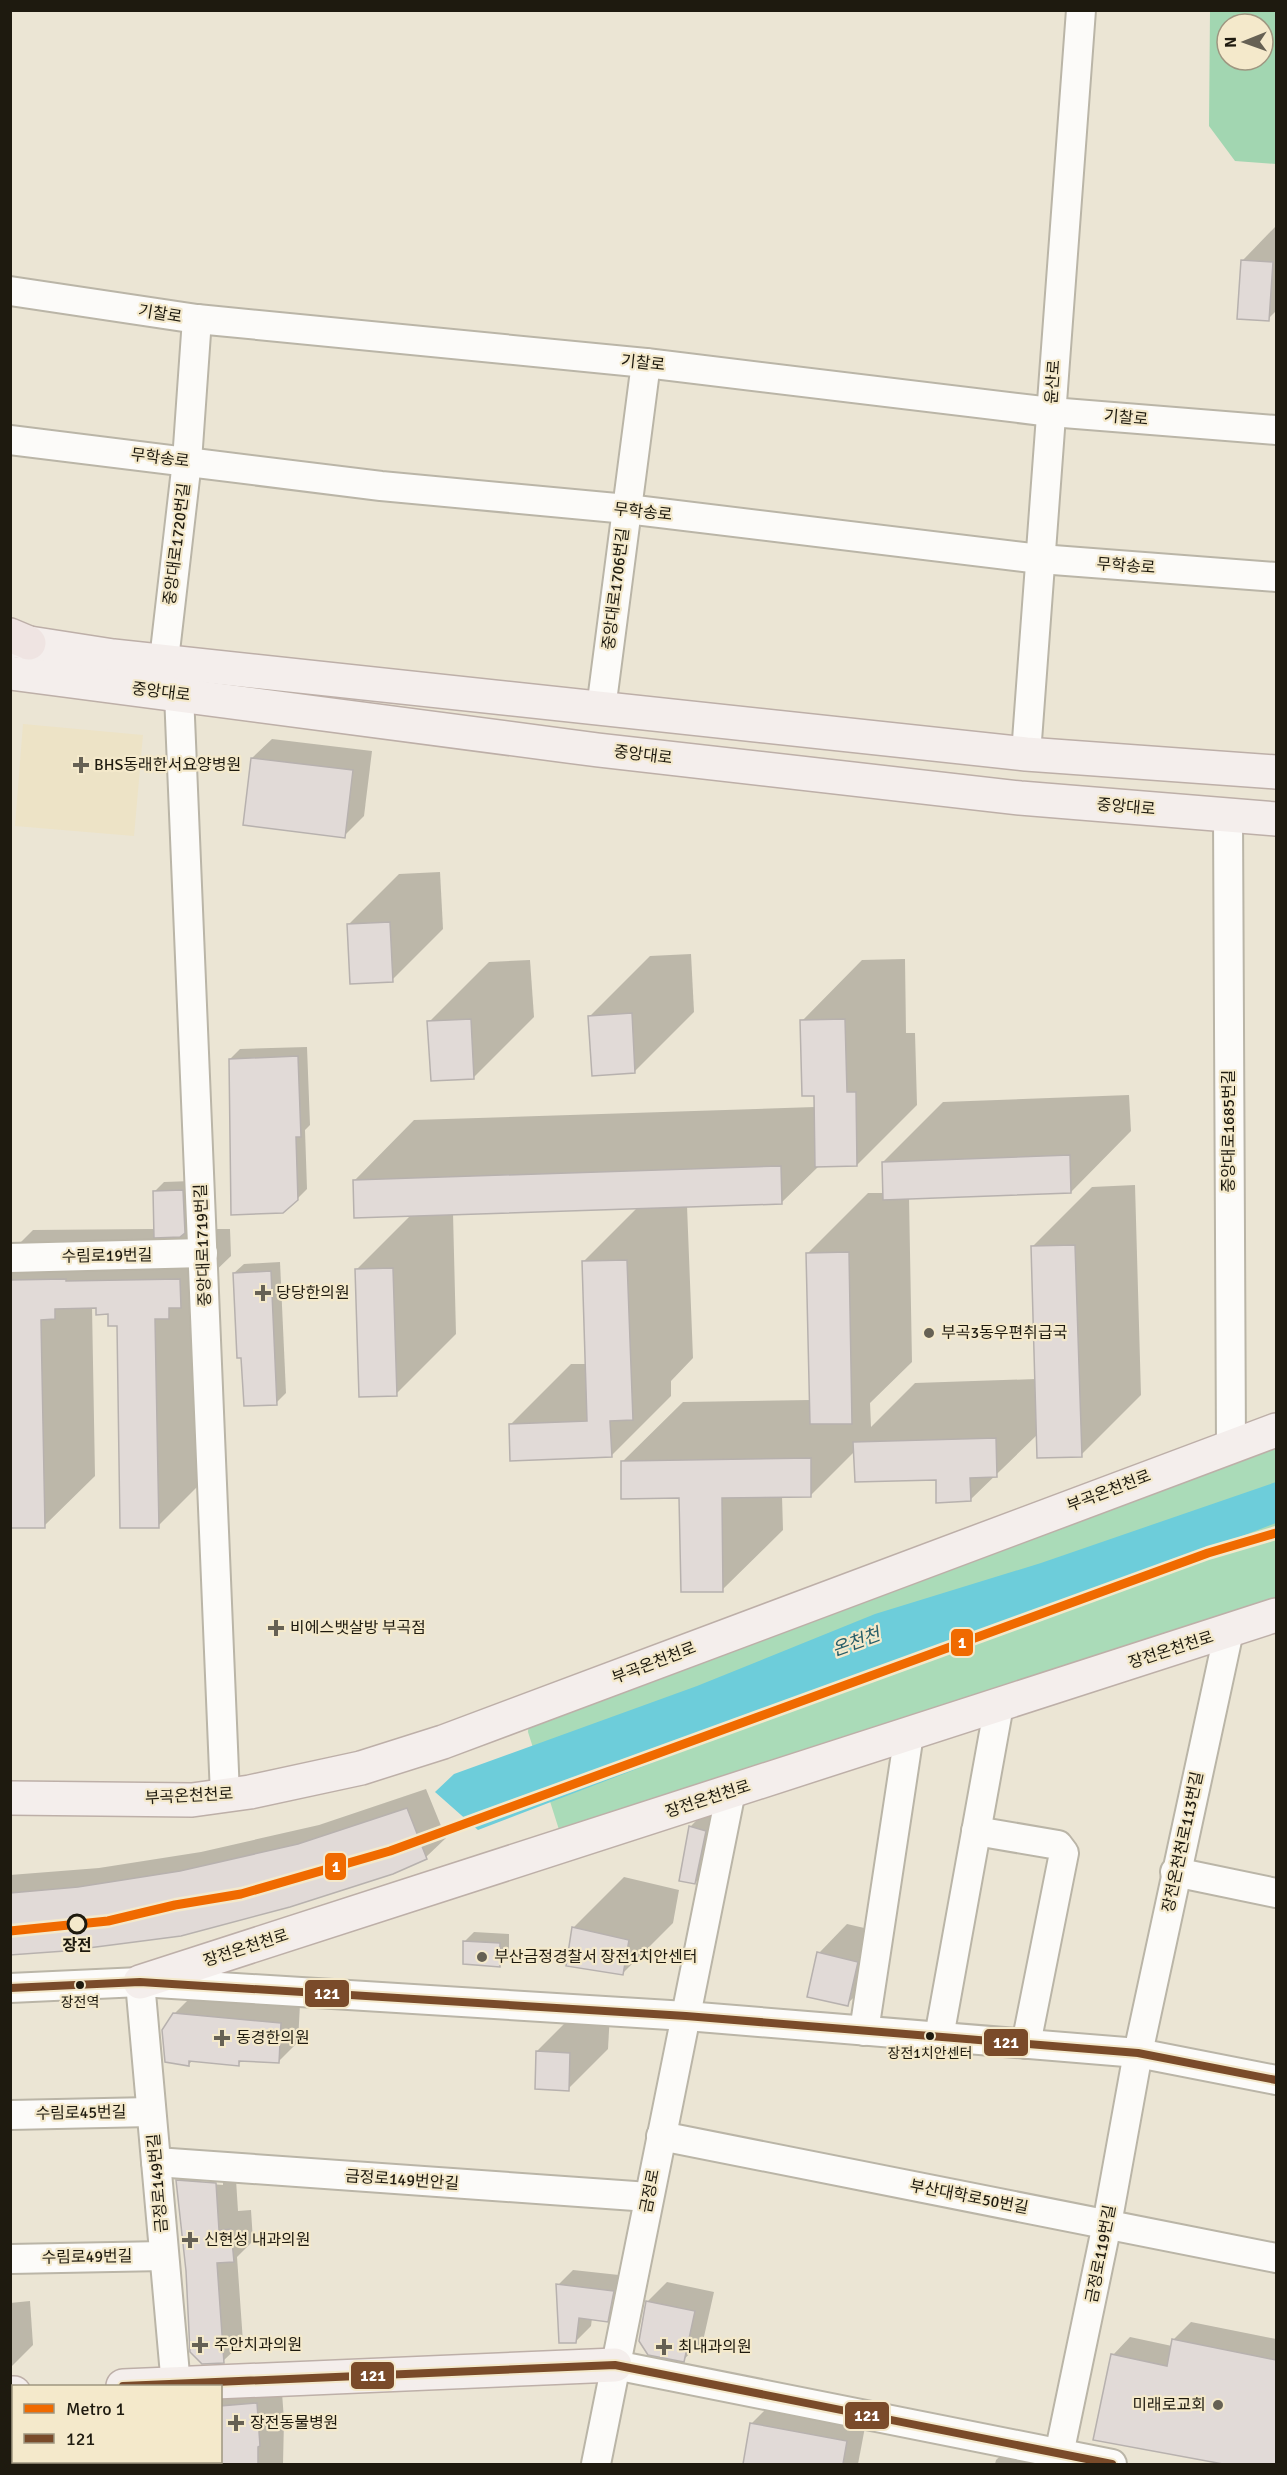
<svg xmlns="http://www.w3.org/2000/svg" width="1287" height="2475" font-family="Signika,'Noto Sans KR',sans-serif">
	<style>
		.built { fill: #ede3c6 }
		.green { fill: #aadbb8 }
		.forest { fill: #a2d6b1; fill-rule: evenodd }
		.water { fill: #6dcdda }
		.shadow { fill: #0003; fill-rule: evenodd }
		.building { fill: #e1dad7; stroke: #b7b1ae; stroke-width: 1.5 }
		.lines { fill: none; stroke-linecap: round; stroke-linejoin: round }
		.minor-casing { stroke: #bab5a7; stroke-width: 32 }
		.major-casing { stroke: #bdafa8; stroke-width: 36 }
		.highway-casing { stroke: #bdafa8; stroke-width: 36 }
		.minor { stroke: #fcfbf9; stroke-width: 28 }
		.major { stroke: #f4eeec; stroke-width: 33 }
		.highway { stroke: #efe4e2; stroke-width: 33 }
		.bus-1-casing { stroke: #f4e9cb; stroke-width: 12 }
		.bus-1 { stroke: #7a4b2a; stroke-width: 8 }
		.metro-1-casing { stroke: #f4e9cb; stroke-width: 14 }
		.metro-1 { stroke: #f06a00; stroke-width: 9 }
		.poi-dot { fill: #666154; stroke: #f4e9cb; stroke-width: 2 }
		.stop-dot { fill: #f4e9cb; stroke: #1e1a0f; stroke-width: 3 }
		.bus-dot { fill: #1e1a0f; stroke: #f4e9cb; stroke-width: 2 }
		.labels { text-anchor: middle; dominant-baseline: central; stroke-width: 4.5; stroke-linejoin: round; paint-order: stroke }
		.bus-label { font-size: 14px; fill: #1e1a0f; stroke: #f4e9cb }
		.street-label { font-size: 16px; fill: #1e1a0f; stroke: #f4e9cb }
		.poi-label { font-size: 16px; fill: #1e1a0f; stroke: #f4e9cb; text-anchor: start }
		.stop-label { font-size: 16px; font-weight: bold; fill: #1e1a0f; stroke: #f4e9cb }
		.water-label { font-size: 18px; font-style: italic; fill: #265d68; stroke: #f4e9cb }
		.line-badge { stroke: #f4e9cb; stroke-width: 2 }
		.badge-label { font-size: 16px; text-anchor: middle; font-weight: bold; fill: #fff }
	</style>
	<rect width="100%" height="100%" fill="#ebe5d4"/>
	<polygon class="built" points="23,724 143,735 134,836 15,826"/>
	<polygon class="green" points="1276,1446 1276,1599 1209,1619 561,1836 528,1732 529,1716"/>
	<path class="forest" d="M1210,11h66v153l-41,-3 -26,-35zM1227,24h36v36h-36z"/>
	<polygon class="water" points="1276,1482 1276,1523 478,1830 435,1792 454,1774 697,1686 875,1614 1041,1563"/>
	<g class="shadow">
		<polygon points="1276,226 1276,311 1268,319 1243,260"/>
		<polygon points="272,739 372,751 364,816 344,836 252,758"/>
		<polygon points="440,872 443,929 392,980 348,925 399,874"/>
		<polygon points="691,954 694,1012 634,1072 590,1016 650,956"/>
		<polygon points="905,959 906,1033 915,1033 917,1105 857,1165 819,1166 781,1203 687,1206 693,1358 671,1381 671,1396 611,1456 510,1425 571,1364 587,1364 583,1262 638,1207 453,1213 456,1334 396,1394 356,1270 411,1215 354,1181 414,1120 815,1107 802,1021 862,960"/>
		<polygon points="530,960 534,1017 474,1077 429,1022 489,962"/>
		<polygon points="307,1047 310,1125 305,1130 307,1189 297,1199 230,1059 240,1049"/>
		<polygon points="1129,1095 1131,1131 1071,1192 909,1197 912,1362 870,1403 871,1427 915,1383 1036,1379 1032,1247 1092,1187 1135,1185 1141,1395 1081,1455 1038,1434 970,1500 937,1478 855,1451 811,1495 782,1496 783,1530 722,1590 681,1496 622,1462 683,1402 811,1400 808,1253 868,1193 884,1193 883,1162 943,1102"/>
		<polygon points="192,1181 194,1222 187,1229 230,1229 231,1256 205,1281 209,1475 158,1526 118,1325 109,1313 97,1306 92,1306 95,1476 44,1526 10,1527 10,1253 33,1230 155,1229 155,1191 164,1182"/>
		<polygon points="280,1262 286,1393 276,1403 234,1273 244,1264"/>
		<polygon points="730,1786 735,1843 695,1883 680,1880 691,1826"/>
		<polygon points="426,1789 446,1838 426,1857 392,1873 10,1953 10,1875 99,1868 201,1852 319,1825"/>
		<polygon points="624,1877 679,1890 673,1923 622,1974 573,1928"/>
		<polygon points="847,1924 886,1933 876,1976 847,2004 819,1953"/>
		<polygon points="474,1932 509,1934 509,1956 500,1965 464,1942"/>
		<polygon points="194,1994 300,2004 298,2042 279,2061 243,2060 238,2064 193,2060 188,2065 174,2014"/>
		<polygon points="577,2011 610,2013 608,2049 568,2089 537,2051"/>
		<path d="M197,2161l38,3 3,47 13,-1 2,31 -16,16 6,85 -20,19 -36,-90 -9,-90zM198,2180l25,2v3l-25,-2z"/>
		<polygon points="573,2270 628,2276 622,2306 607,2320 592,2318 591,2326 576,2341 558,2285"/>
		<polygon points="667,2282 714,2292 703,2341 683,2360 647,2302"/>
		<polygon points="30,2301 33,2345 10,2368 10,2303"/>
		<polygon points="1191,2322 1276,2339 1276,2464 1230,2464 1095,2439 1113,2355 1130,2337 1172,2346 1173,2340"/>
		<polygon points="281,2379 284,2420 283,2464 202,2464 202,2462 220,2462 220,2397"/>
		<polygon points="771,2404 866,2422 858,2464 744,2464 752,2423"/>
		<polygon points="1008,2449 1046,2464 995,2464 996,2460"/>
	</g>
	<g class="building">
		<polygon points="1241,260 1273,262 1269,321 1237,319"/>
		<polygon points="251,758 353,770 345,838 243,825"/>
		<polygon points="390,922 393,982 350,984 347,924"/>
		<polygon points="632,1013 635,1073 592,1076 588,1016"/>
		<polygon points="471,1019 474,1079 431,1081 427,1021"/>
		<polygon points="845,1019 847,1092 856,1092 857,1166 815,1167 814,1096 802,1096 800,1020"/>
		<polygon points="298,1056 301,1137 296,1137 298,1200 283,1213 231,1215 229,1059"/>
		<polygon points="1070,1155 1071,1193 883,1200 882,1162"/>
		<polygon points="781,1166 782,1204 354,1218 353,1180"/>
		<polygon points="183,1190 185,1233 180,1237 154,1238 153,1191"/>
		<polygon points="1075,1245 1082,1457 1037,1458 1031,1246"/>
		<polygon points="849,1252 852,1424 810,1424 806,1253"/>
		<polygon points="627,1260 633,1420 610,1421 612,1457 510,1461 509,1424 587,1421 582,1261"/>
		<polygon points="393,1268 397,1396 359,1397 355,1269"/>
		<polygon points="271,1271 277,1405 244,1406 241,1358 237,1358 233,1273"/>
		<polygon points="66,1279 66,1281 180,1279 181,1308 169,1308 169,1319 155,1319 159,1528 120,1528 117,1326 108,1326 108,1314 96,1315 96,1308 55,1309 55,1319 41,1320 45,1528 10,1528 10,1280"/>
		<polygon points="996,1438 997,1477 970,1478 971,1501 936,1503 936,1480 855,1482 853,1442"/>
		<polygon points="811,1458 811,1497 722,1498 723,1592 681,1592 679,1498 621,1499 621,1461"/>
		<polygon points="407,1808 427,1859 393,1874 290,1907 181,1936 65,1951 10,1955 10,1893 78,1887 180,1871 298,1844"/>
		<polygon points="689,1826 706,1831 695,1884 679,1881"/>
		<polygon points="572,1927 629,1940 623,1975 566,1966"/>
		<polygon points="463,1941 500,1943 500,1967 463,1964"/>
		<polygon points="817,1952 858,1962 848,2006 807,1997"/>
		<polygon points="173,2013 281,2023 279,2063 239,2061 239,2066 189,2061 189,2066 165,2062 162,2030"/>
		<polygon points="536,2051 570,2053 569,2091 535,2089"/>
		<polygon points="176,2180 216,2183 219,2230 231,2229 234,2262 217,2263 224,2363 202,2364 190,2352 186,2271"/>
		<polygon points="556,2284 614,2291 608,2322 579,2318 576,2343 559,2343"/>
		<polygon points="646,2301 695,2311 684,2362 648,2355 639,2341"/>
		<polygon points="1172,2339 1276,2360 1276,2464 1223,2464 1093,2440 1111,2354 1167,2366"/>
		<polygon points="257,2403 260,2446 258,2447 258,2464 220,2464 220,2406"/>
		<polygon points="750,2423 847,2441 843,2464 743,2464"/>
	</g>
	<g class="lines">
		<g class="minor-casing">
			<g id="minor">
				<polyline points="10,291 197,319 646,363 1051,412 1276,430"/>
				<polyline points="10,440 381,486 627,509 1040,559 1276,577"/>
				<polyline points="164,660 187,461 197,319"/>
				<polyline points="179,694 225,1795"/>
				<polyline points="601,709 646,363"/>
				<polyline points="1026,754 1081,10"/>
				<polyline points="1228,816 1231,1446"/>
				<polyline points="10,1258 203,1253"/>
				<polyline points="976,1831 1058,1845 1064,1853 1026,2044"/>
				<polyline points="1175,1872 1276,1893"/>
				<polyline points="140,1982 176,2386"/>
				<polyline points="10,1988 140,1982 686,2016 1138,2053 1276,2080"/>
				<polyline points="864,2031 909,1734"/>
				<polyline points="939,2037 999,1705"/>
				<polyline points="10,2115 151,2112"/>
				<polyline points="661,2136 1276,2258"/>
				<polyline points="156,2162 649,2197"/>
				<polyline points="10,2259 164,2256"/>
				<polyline points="615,2365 1112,2464"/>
				<polyline points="10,2454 14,2455"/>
				<polyline points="40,2462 52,2464"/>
				<polyline points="186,2462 186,2464"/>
				<polyline points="596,2464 731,1791"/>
				<polyline points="1057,2464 1107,2224 1138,2053 1229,1631"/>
			</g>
		</g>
		<g class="major-casing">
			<g id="major">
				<polyline points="10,640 113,656 1026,754 1276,772"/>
				<polyline points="10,673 598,750 1020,798 1276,819"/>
				<polyline points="10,1798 192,1800 250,1792 361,1768 443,1742 1276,1430"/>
				<polyline points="140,1982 1276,1615"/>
				<polyline points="123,2386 615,2365"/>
				<polyline points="10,2393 14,2393"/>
			</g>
		</g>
		<g class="highway-casing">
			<polyline id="highway" points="10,635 29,643"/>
		</g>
		<use href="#minor" class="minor"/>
		<use href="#major" class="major"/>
		<use href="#highway" class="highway"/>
		<g class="bus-1-casing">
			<g id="bus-1">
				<polyline points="10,1988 140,1982 686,2016 1138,2053 1276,2080"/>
				<polyline points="123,2386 615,2365 1112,2464"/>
			</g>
		</g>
		<use href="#bus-1" class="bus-1"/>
		<g class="metro-1-casing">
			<polyline id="metro-1" points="10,1931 108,1921 175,1905 241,1894 390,1851 1208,1553 1276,1533"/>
		</g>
		<use href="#metro-1" class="metro-1"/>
	</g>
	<g class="poi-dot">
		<path d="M78 756h6v6h6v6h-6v6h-6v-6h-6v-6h6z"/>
		<path d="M260 1284h6v6h6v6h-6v6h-6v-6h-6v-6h6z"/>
		<circle cx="929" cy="1333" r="6"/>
		<path d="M273 1619h6v6h6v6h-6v6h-6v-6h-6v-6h6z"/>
		<circle cx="482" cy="1957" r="6"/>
		<path d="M219 2029h6v6h6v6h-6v6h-6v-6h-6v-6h6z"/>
		<path d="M187 2231h6v6h6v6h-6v6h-6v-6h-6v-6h6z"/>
		<path d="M197 2336h6v6h6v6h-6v6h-6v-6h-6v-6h6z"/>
		<path d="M661 2338h6v6h6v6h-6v6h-6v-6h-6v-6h6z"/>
		<circle cx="1218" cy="2405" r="6"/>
		<path d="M233 2414h6v6h6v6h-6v6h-6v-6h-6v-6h6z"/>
	</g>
	<circle class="stop-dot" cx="77" cy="1924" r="9"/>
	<g class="bus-dot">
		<circle cx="80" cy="1985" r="5"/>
		<circle cx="930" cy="2036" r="5"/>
	</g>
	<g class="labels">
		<g class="bus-label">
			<text x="80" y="2002">장전역</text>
			<text x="930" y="2053">장전1치안센터</text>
		</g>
		<g class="street-label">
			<text transform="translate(160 314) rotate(9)">기찰로</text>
			<text transform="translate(643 363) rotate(6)">기찰로</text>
			<text transform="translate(1053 382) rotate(-86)">윤산로</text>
			<text transform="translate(1126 418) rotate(5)">기찰로</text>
			<text transform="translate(160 458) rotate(7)">무학송로</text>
			<text transform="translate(643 512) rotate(6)">무학송로</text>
			<text transform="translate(177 544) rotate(-83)">중앙대로1720번길</text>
			<text transform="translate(1126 566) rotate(4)">무학송로</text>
			<text transform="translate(616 589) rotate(-83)">중앙대로1706번길</text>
			<text transform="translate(161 692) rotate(7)">중앙대로</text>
			<text transform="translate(643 755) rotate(7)">중앙대로</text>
			<text transform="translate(1126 807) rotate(5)">중앙대로</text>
			<text transform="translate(1229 1131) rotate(-90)">중앙대로1685번길</text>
			<text transform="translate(203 1245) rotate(-92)">중앙대로1719번길</text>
			<text transform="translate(107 1256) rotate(-1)">수림로19번길</text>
			<text transform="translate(1109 1491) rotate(-21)">부곡온천천로</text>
			<text transform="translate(1171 1650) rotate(-18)">장전온천천로</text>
			<text transform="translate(654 1663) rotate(-21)">부곡온천천로</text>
			<text transform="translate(189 1796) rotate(-3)">부곡온천천로</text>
			<text transform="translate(708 1799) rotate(-18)">장전온천천로</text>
			<text transform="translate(1183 1842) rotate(-78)">장전온천천로113번길</text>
			<text transform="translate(246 1948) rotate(-18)">장전온천천로</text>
			<text transform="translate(81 2113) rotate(-1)">수림로45번길</text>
			<text transform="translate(402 2180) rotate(4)">금정로149번안길</text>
			<text transform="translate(158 2183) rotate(-95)">금정로149번길</text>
			<text transform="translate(650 2191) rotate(-79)">금정로</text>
			<text transform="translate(969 2197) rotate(11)">부산대학로50번길</text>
			<text transform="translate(1101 2254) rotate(-79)">금정로119번길</text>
			<text transform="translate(87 2257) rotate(-1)">수림로49번길</text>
		</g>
		<g class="poi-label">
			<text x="94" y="765">BHS동래한서요양병원</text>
			<text x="276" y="1293">당당한의원</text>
			<text x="941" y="1333">부곡3동우편취급국</text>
			<text x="290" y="1628">비에스뱃살방 부곡점</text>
			<text x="494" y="1957">부산금정경찰서 장전1치안센터</text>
			<text x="236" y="2038">동경한의원</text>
			<text x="204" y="2240">신현성 내과의원</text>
			<text x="214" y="2345">주안치과의원</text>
			<text x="678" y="2347">최내과의원</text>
			<text x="1206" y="2405" text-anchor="end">미래로교회</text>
			<text x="250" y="2423">장전동물병원</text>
		</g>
		<g class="stop-label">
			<text x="77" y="1946">장전</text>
		</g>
		<g class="water-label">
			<text transform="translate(856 1642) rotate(-20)">온천천</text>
		</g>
	</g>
	<g class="line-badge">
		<rect x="950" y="1628" width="24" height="29" rx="6" fill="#f06a00"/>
		<rect x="324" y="1852" width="23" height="29" rx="6" fill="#f06a00"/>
		<rect x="304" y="1979" width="46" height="29" rx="6" fill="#7a4b2a"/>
		<rect x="983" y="2028" width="46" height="29" rx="6" fill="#7a4b2a"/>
		<rect x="350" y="2361" width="45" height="29" rx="6" fill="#7a4b2a"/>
		<rect x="844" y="2401" width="46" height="29" rx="6" fill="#7a4b2a"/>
	</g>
	<g class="badge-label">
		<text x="962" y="1648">1</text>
		<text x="336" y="1872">1</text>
		<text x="327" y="1999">121</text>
		<text x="1006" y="2048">121</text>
		<text x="373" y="2381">121</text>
		<text x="867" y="2421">121</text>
	</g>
	<rect width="1287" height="2475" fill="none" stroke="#1e1a0f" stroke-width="24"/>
	<rect x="12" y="2385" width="210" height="78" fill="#f4e9cb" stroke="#9e9680" stroke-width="1.5"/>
	<rect x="24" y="2404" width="30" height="9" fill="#f06a00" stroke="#9e9680" stroke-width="1.5"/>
	<text x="66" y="2415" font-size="18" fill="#1e1a0f">Metro 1</text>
	<rect x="24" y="2434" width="30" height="9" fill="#7a4b2a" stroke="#9e9680" stroke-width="1.5"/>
	<text x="66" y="2445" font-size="18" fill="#1e1a0f">121</text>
	<g transform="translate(1245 42) rotate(269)"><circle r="28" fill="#f4e9cb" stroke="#9e9680" stroke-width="1.5"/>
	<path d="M0-4.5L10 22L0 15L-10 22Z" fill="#666154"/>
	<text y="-9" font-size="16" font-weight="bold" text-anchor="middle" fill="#1e1a0f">N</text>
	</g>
</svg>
